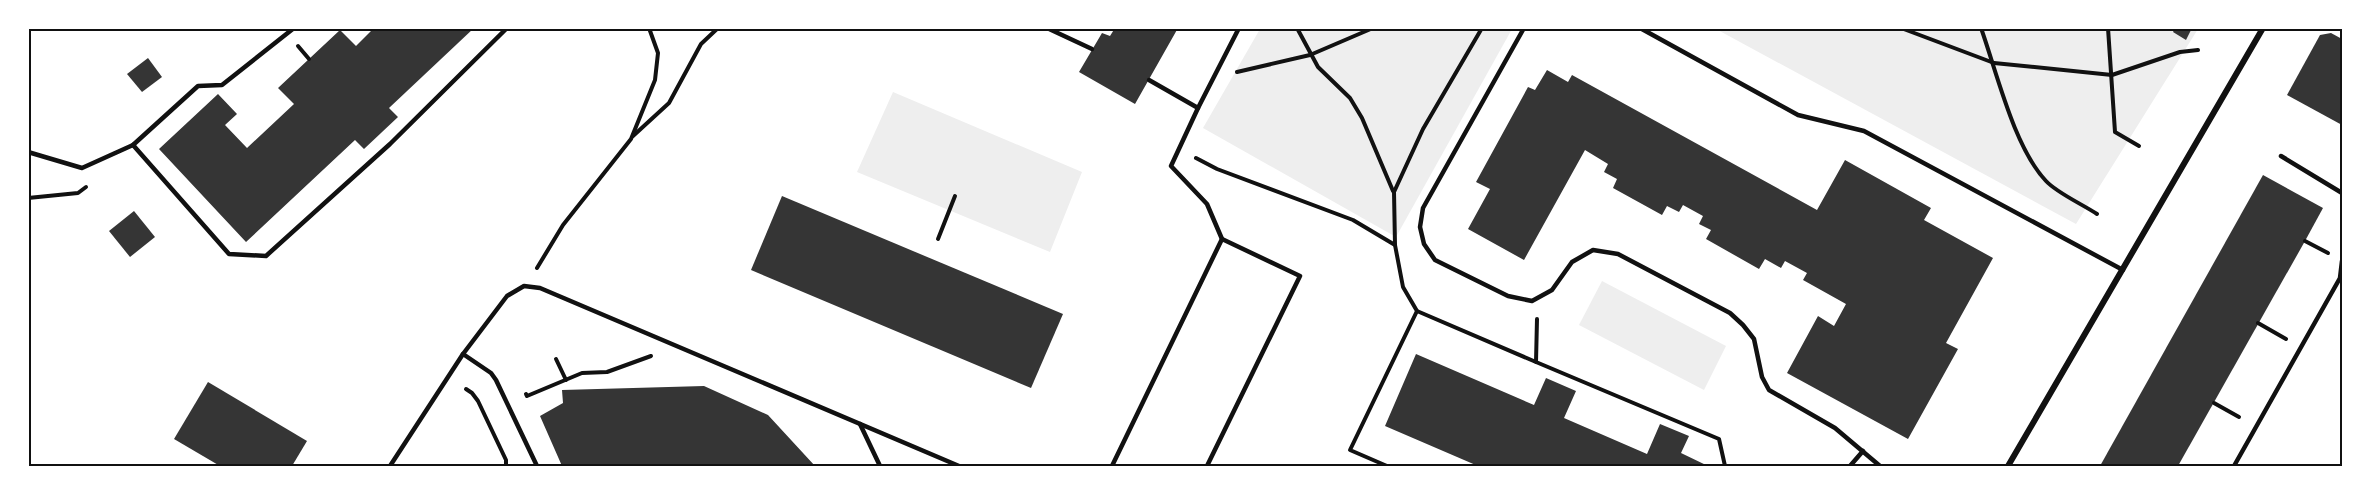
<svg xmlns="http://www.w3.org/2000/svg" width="2371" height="495" font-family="Helvetica,sans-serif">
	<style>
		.green { fill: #eee }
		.building { fill: #353535 }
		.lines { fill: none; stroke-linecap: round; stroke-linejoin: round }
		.path { stroke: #111; stroke-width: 4 }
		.service { stroke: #111; stroke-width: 4.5 }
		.minor { stroke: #111; stroke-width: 6 }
		.neatline { fill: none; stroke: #111; stroke-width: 2 }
	</style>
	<rect width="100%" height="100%" fill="#fff"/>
	<g class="green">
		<polygon points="1260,29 1512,29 1396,237 1203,128"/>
		<polygon points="1716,29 2198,29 2076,224"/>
		<polygon points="893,92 1082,172 1050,252 857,172"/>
		<polygon points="1602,281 1726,346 1704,390 1579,325"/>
	</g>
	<g class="building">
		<polygon points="374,28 474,28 389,108 398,117 364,149 355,140 246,242 159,149 218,94 237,114 225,125 247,148 294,104 278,88 340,30 356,46"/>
		<polygon points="1115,28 1178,28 1135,104 1079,72 1102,33 1110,36"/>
		<polygon points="2175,28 2192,28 2186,40 2173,32"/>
		<polygon points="2331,33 2342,39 2342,125 2287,95 2320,35"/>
		<polygon points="148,58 162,77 142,92 127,74"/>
		<polygon points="1547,70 1568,82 1572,75 1817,210 1845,160 1931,208 1924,220 1993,258 1946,343 1958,349 1908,439 1787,373 1818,316 1834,326 1846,304 1803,280 1807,273 1785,261 1781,268 1765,259 1759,269 1706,239 1711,230 1699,224 1703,216 1683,205 1679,212 1667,206 1662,215 1613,188 1617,179 1604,172 1608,164 1585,150 1524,260 1468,229 1490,189 1476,182 1528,87 1535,90"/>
		<polygon points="2263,175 2323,208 2305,241 2178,466 2100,466"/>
		<polygon points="782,196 1063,314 1031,388 751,270"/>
		<polygon points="134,211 155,237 130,257 109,231"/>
		<polygon points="1416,354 1534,405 1546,378 1576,391 1564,418 1647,454 1660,424 1689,436 1681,453 1708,466 1478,466 1385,426"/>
		<polygon points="208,382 307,441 292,466 220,466 174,439"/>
		<polygon points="704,386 768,415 815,466 562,466 540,416 563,403 562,390"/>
	</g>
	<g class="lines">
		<g class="path">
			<polyline points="1297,28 1318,67 1350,98 1362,118 1393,191"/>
			<polyline points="1901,28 1994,63 2112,75 2180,52 2198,50"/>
			<path d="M1981,28c16,45 33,119 65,153 11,12 36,23 51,33"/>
			<polyline points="2108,28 2115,132 2139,146"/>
			<polyline points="298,46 309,59"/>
			<polyline points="1237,72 1310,55 1373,28"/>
			<polyline points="633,136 669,103 701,44 718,28"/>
			<polyline points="1196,158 1217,169 1353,220 1395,245 1403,287 1417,311 1536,362 1537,319"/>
			<polyline points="28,198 78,193 86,187"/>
			<polyline points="938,239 955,196"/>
			<polyline points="2305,241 2328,253"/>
			<polyline points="1395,245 1394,192 1423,129 1482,28"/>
			<polyline points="537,268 563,225 631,139 655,80 658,53 649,28"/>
			<polyline points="2258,323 2286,339"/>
			<polyline points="556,359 566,380"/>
			<polyline points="1536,362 1719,439 1725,466"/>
			<polyline points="466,389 472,393 478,401 506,460 506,466"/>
			<polyline points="526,394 527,396 582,373 607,372 651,356"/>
			<polyline points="2214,403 2239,417"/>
			<polyline points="1387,466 1350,450 1417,311"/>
		</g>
		<g class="service">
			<polyline points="1047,28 1092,49"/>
			<polyline points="1524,28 1423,208 1420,227 1424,244 1435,260 1508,296 1532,301 1552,290 1572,262 1593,250 1618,254 1730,313 1743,325 1754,339 1762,377 1769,390 1835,428 1880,466"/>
			<polyline points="1640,28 1798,115 1864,131 2123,270"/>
			<polyline points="1149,80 1198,108 1239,28"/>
			<polyline points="1198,108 1171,166 1207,204 1222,239 1300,276 1207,466"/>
			<polyline points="133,145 229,254 266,256 390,144 507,28"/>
			<polyline points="28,152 82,168 133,145 198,86 222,85 294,28"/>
			<polyline points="2281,156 2342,193"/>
			<polyline points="463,354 491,373 496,380 537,466"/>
			<polyline points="860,424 880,466"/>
			<polyline points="390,466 463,354 507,296 524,286 540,288 959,466"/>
			<polyline points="1112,466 1222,239"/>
			<polyline points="1850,466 1863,451"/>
			<polyline points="2234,466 2340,278 2342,261"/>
		</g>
		<polyline class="minor" points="2008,466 2263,28"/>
	</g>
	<rect width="2371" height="495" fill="none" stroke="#ffffff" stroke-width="60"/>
	<rect x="30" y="30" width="2311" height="435" class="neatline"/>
</svg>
